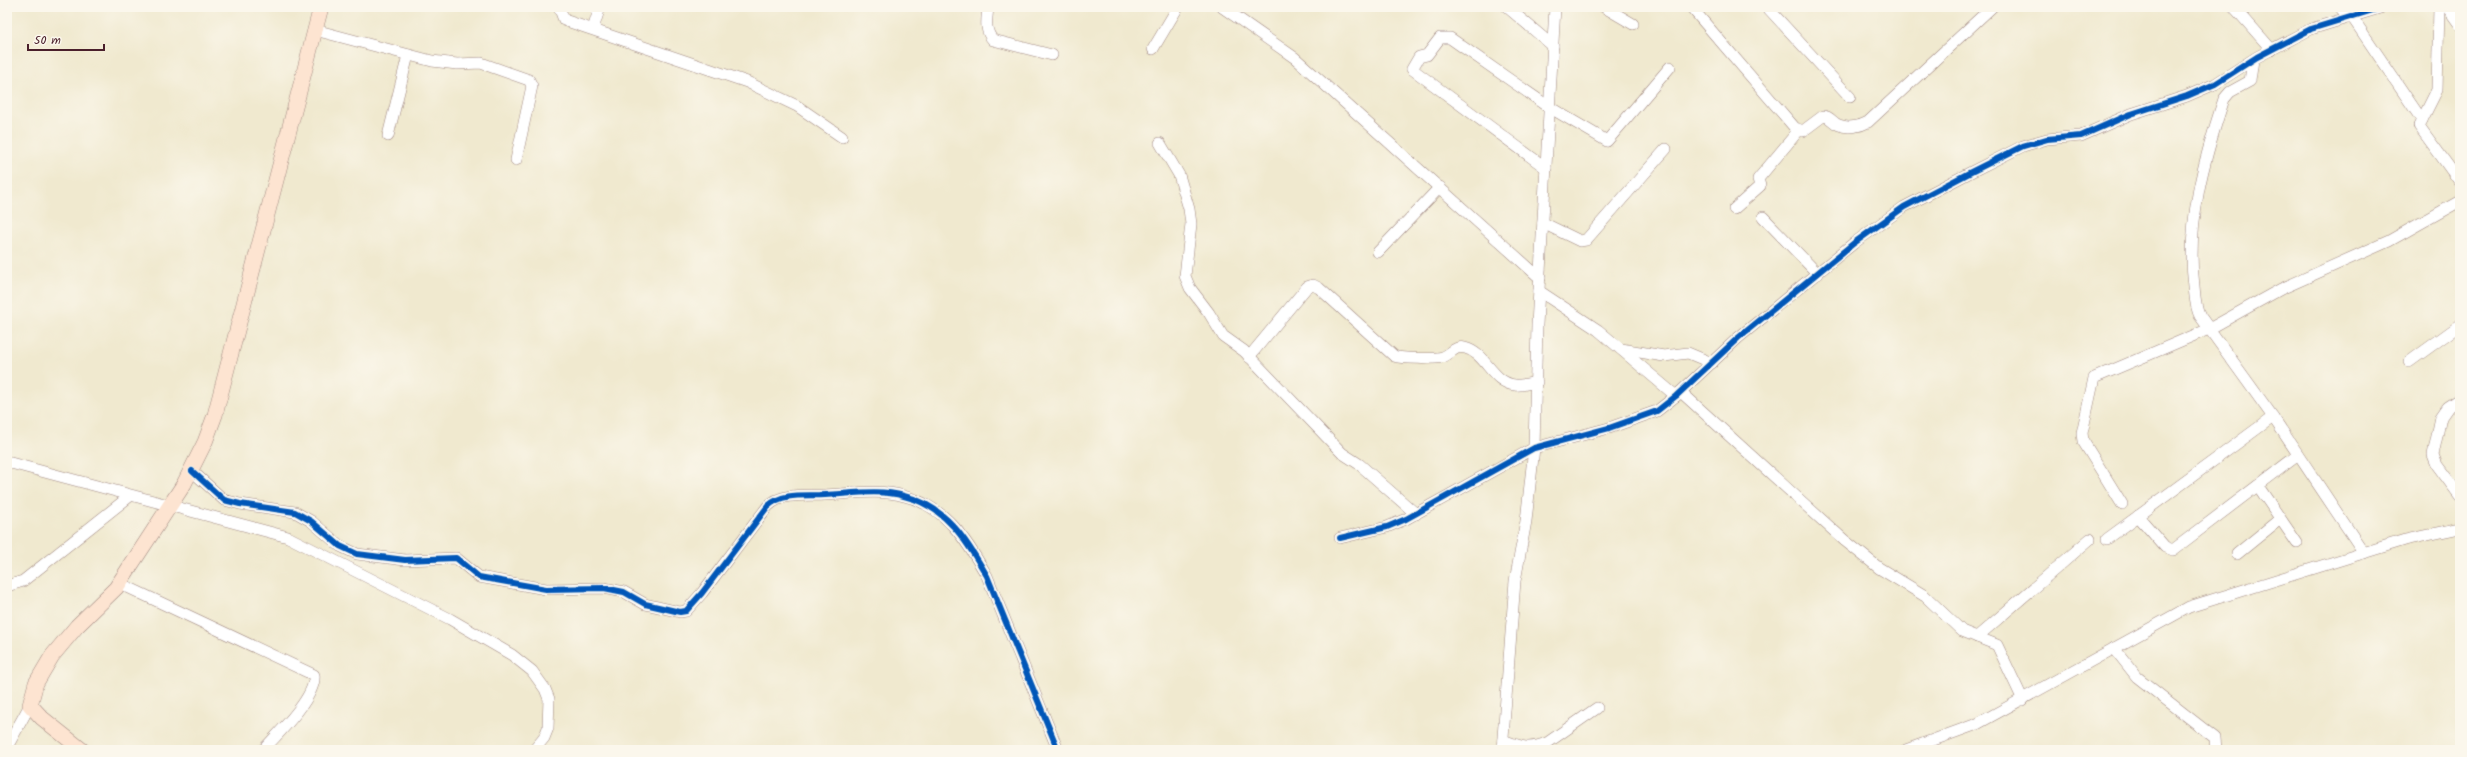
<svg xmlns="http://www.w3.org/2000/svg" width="2467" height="757" font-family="Kalam,sans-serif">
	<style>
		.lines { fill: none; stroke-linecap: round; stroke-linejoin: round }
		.street-casing { stroke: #9d847d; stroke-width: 12 }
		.secondary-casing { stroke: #9d847d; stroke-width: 16 }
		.street { stroke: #fff; stroke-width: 11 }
		.secondary { stroke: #fde4d1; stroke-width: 15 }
		.cycleway-casing { stroke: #fbf7ec; stroke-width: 8 }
		.cycleway { stroke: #0057b8; stroke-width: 6 }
	</style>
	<rect width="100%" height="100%" fill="#fbf7ec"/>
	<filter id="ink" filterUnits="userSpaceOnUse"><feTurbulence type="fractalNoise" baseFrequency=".025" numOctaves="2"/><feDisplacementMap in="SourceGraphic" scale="8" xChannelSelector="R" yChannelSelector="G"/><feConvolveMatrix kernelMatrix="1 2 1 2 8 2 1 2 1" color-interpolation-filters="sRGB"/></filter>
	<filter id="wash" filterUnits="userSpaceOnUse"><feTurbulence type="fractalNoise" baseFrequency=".012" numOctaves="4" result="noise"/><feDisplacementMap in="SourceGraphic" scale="16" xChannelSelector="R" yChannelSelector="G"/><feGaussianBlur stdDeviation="0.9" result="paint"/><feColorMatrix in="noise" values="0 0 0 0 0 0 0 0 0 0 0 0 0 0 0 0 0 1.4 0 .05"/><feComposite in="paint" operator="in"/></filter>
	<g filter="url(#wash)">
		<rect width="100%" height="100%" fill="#f0e9cf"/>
	</g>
	<g filter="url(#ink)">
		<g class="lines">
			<g class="street-casing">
				<g id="street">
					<polyline points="559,7 564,20 747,82 797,106 842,137"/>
					<path d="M988,7c-1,12 -4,23 5,33l59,15"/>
					<polyline points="1222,7 1295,58 1540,278"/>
					<polyline points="1507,7 1553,46"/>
					<polyline points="1604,7 1633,24"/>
					<path d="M1691,7l104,121 8,3 20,-15c8,0 9,7 16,9 9,4 22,1 29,-3l124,-115"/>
					<polyline points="1767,7 1850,97"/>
					<polyline points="2234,7 2272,50"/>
					<polyline points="2340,7 2349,18"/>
					<polyline points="2439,7 2437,90 2419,126 2460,182"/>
					<polyline points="2447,7 2460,25"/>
					<polyline points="2352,17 2422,120"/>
					<polyline points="593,29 600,7"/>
					<polyline points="315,30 432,61 457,64 481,63 529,80 532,86 516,160"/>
					<polyline points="1153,49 1178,7"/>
					<path d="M2253,60l-3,21 -20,11 -6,7c-20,60 -38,124 -30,187 1,10 1,21 6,30l73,101 91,136"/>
					<polyline points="388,136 408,55"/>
					<polyline points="1160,143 1179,175 1189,209 1191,224 1185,276 1190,288 1209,313 1223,336 1244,351 1342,453 1359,464 1416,514"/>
					<polyline points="1546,168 1412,69 1419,57 1427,55 1440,38 1450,38 1549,107 1607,141 1670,67"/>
					<polyline points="1734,209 1760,186 1758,179 1799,130"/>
					<polyline points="1763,217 1818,274"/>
					<polyline points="1543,223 1580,241 1586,240 1666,149"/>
					<polyline points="1378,252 1440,187"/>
					<polyline points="1539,291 1598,330 1676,396"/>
					<polyline points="1621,349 1664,356 1688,353 1712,363"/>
					<path d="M1249,357l58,-70 6,-2 6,3 75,68c7,3 41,3 49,1 8,-3 12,-12 22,-9 21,5 27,35 50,37 7,1 15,-2 22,-3"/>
					<polyline points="2409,362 2460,325"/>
					<polyline points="1681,392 1844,540 1879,568 1925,596 1962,631 1997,645 2023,700"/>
					<polyline points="2460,399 2448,407 2441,417 2433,455 2437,465 2460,496"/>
					<polyline points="7,462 288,537 450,619 512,655 532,671 545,689 549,699 548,728 544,738 534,750"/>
					<path d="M192,471l32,29 16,4 55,8 16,9 29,25 17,8 48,6 51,-2 23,19 67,12 58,-1 20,4 21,12 35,8 6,-1 16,-18 66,-87c15,-14 37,-10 57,-11 25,-1 55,-6 79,1 42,10 63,45 83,80l71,174"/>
					<polyline points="2258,486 2297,543"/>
					<polyline points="2122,504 2083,441 2082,433 2094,378 2209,329 2281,289 2389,241 2460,201"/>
					<polyline points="2138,516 2165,547 2173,550 2298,455"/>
					<polyline points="1340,538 1387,527 1406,519 1534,448 1609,428 1657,411 1676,396 1738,338 1854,243 1904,207 1971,172 2023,146 2047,139 2081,136 2131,114 2187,96 2215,84 2257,57 2311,29 2383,7"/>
					<polyline points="2107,539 2273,417"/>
					<polyline points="2237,554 2280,519"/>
					<path d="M119,583l195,92c3,21 -37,60 -51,75"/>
					<polyline points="7,586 23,581 130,496"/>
					<polyline points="1977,637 2090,539"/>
					<polyline points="2114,648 2137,677 2215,738 2216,750"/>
					<path d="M1503,740c19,7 25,10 44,3l50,-35"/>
					<polyline points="7,747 30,705"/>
					<polyline points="1502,750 1515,581 1526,521 1534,448 1537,325 1555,7"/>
					<polyline points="1906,750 1977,724 2189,607 2405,540 2460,528"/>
				</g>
			</g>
			<g class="secondary-casing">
				<polyline id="secondary" points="82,750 42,718 30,705 36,683 52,656 77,626 116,588 184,484 205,442 215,415 321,7"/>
			</g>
			<use href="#street" class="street"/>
			<use href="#secondary" class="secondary"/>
			<g class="cycleway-casing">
				<g id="cycleway">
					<path d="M192,471l32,29 16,4 55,8 16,9 29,25 17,8 48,6 51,-2 23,19 67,12 58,-1 20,4 21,12 35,8 6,-1 16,-18 66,-87c15,-14 37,-10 57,-11 25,-1 55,-6 79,1 42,10 63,45 83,80l71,174"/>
					<polyline points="1340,538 1387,527 1406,519 1534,448 1609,428 1657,411 1676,396 1738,338 1854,243 1904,207 1971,172 2023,146 2047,139 2081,136 2131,114 2187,96 2215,84 2257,57 2311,29 2383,7"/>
				</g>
			</g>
			<use href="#cycleway" class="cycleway"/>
		</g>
	</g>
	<rect width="2467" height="757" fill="none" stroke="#fbf7ec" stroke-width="24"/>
	<path d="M28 44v6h76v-6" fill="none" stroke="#4a1f2b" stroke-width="2"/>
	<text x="34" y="44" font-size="12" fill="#4a1f2b" stroke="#fbf7ec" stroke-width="3" paint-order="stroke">50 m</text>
</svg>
